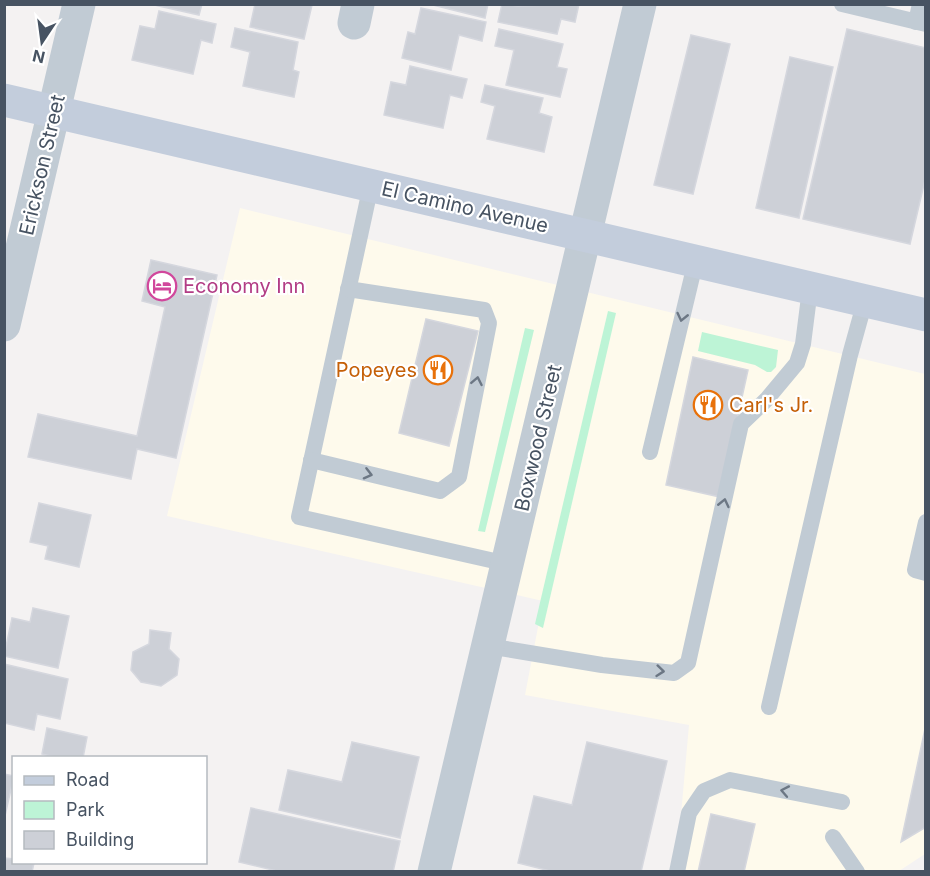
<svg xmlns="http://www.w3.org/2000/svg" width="930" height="876" font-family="Inter,sans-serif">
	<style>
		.commercial { fill: #fefaec }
		.green { fill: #bdf4d6 }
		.building { fill: #cdd0d7; stroke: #d5d7de; stroke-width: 1.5 }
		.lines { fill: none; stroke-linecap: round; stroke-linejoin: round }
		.service { stroke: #c1cbd4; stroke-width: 16 }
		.minor { stroke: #c1cbd4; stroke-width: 33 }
		.secondary { stroke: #c3cddc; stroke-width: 33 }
		.oneway { stroke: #6c7784 }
		.labels { text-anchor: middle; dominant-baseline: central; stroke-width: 4.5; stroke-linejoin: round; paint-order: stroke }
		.street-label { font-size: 20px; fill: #475362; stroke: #fff }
		.hotel-label { font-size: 20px; fill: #b23c85; stroke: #fff; text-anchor: start }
		.food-label { font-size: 20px; fill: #c56008; stroke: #fff; text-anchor: end }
	</style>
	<rect width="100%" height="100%" fill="#f4f2f2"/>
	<polygon class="commercial" points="240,208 925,374 925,854 899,871 676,871 689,725 525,695 543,601 167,516"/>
	<g class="green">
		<polygon points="608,311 616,313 543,628 535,624"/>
		<polygon points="525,328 534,330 485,532 478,531"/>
		<polygon points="702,332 778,350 776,367 771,372 767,372 755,365 698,351"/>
	</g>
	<g class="building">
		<polygon points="150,4 202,4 199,15"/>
		<polygon points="255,4 312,5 304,39 250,27"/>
		<polygon points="429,4 488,4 485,18"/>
		<polygon points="502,4 518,6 579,4 575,22 561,19 557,34 498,22"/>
		<polygon points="421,8 486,22 482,41 459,35 451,70 402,58 408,32 415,34"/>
		<polygon points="159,11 216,24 212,43 201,40 193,74 132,60 140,26 155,29"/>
		<polygon points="235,28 298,42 293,70 299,72 294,97 243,86 250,52 231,47"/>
		<polygon points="499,29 563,44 557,67 567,69 560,97 506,85 514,50 495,46"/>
		<polygon points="847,29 926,48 926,176 910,244 803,219"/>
		<polygon points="691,35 730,44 693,194 654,185"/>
		<polygon points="790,57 833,67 799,218 756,208"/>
		<polygon points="410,66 467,79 462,98 450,95 443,128 384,115 391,82 406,85"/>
		<polygon points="485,85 543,98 539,113 552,117 544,152 487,139 495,106 481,102"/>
		<polygon points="151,260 217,275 176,458 137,449 131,479 28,457 38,414 137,436 165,307 142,301"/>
		<polygon points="426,319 478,331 449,446 399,433"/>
		<polygon points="693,357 748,370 720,497 666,485"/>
		<polygon points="39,503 91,515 79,567 45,559 48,546 30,542"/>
		<polygon points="33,608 69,616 58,668 4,656 12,618 30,622"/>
		<polygon points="150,630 171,633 169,649 179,659 177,675 161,686 141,682 131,670 133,652 149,644"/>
		<polygon points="4,664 68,679 60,719 37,714 34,730 4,723"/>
		<polygon points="926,724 926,827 901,842"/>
		<polygon points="47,728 87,737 83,758 59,758 42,754"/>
		<polygon points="352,742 419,757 400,838 279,810 288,770 342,782"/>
		<polygon points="587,742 667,761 641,872 554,872 518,863 534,796 572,805"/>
		<polygon points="4,774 14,776 4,820"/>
		<polygon points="251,808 400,841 393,872 281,872 239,862"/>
		<polygon points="711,814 755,824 744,872 698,872"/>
		<polygon points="4,858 14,859 14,862 34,863 32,872 4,872"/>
	</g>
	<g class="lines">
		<g class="service">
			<polyline points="842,4 926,24"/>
			<polyline points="916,22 920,4"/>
			<polyline points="371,185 299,517 508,564"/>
			<polyline points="650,452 696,260"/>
			<polyline points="311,460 440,491 459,477 489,323 484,310 348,289"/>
			<polyline points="926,522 915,570 926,573"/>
			<polyline points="488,646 602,665 674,673 688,663 741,424 767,399 797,363 803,344 810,289"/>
			<polyline points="769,707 850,355 865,301"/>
			<polyline points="833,837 857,872"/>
			<polyline points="677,872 689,813 704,791 730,780 842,802"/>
		</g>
		<g class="minor">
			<polyline points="354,23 358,4"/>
			<polyline points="4,325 79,4"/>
			<polyline points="434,872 640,4"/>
		</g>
		<polyline class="secondary" points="4,100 926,315"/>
	</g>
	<defs><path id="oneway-chevron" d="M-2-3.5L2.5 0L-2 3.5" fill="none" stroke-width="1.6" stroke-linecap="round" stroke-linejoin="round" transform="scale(1.5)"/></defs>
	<g class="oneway">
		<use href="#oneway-chevron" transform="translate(682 317) rotate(103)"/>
		<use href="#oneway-chevron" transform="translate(477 381) rotate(-79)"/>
		<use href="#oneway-chevron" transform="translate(368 474) rotate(14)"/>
		<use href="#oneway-chevron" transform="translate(724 503) rotate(-77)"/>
		<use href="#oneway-chevron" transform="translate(660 671) rotate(6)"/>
		<use href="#oneway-chevron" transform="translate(785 791) rotate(-169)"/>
	</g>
	<defs>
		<g id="hotel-ring" transform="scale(1.5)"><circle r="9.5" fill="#fff" stroke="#d1479c" stroke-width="1.5"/><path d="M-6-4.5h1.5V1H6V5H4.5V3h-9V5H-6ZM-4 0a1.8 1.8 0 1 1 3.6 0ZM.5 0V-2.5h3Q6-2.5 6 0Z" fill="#d1479c"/></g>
		<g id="restaurant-ring" transform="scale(1.5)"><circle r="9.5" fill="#fff" stroke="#e8710a" stroke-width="1.5"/><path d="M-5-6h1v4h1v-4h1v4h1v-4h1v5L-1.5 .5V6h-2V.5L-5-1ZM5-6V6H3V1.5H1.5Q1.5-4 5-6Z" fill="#e8710a"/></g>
	</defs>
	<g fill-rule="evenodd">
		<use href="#hotel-ring" x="162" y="286"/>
		<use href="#restaurant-ring" x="438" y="370"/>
		<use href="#restaurant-ring" x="708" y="405"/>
	</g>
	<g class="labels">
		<g class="street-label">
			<text transform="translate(42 165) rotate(-77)">Erickson Street</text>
			<text transform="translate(465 207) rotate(13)">El Camino Avenue</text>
			<text transform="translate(538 438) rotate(-77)">Boxwood Street</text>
		</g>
		<g class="hotel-label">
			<text x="183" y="286">Economy Inn</text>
		</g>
		<g class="food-label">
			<text x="417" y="370">Popeyes</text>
			<text x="729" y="405" text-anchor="start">Carl's Jr.</text>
		</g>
	</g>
	<rect width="930" height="876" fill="none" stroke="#475362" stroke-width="12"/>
	<rect x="12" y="756" width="195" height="108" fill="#ffffff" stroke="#b5bac0" stroke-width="1.5"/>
	<rect x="24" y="776" width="30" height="9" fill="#c3cddc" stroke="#b5bac0" stroke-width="1.5"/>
	<text x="66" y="786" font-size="18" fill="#475362">Road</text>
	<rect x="24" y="801" width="30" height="18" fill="#bdf4d6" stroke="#b5bac0" stroke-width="1.5"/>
	<text x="66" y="816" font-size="18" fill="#475362">Park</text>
	<rect x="24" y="831" width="30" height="18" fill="#cdd0d7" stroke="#b5bac0" stroke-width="1.5"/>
	<text x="66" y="846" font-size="18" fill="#475362">Building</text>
	<g transform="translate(42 42) rotate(193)" stroke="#ffffff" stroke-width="4.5" paint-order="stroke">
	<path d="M0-4.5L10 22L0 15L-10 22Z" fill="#475362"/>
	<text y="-9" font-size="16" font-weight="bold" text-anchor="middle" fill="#475362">N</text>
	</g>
</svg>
